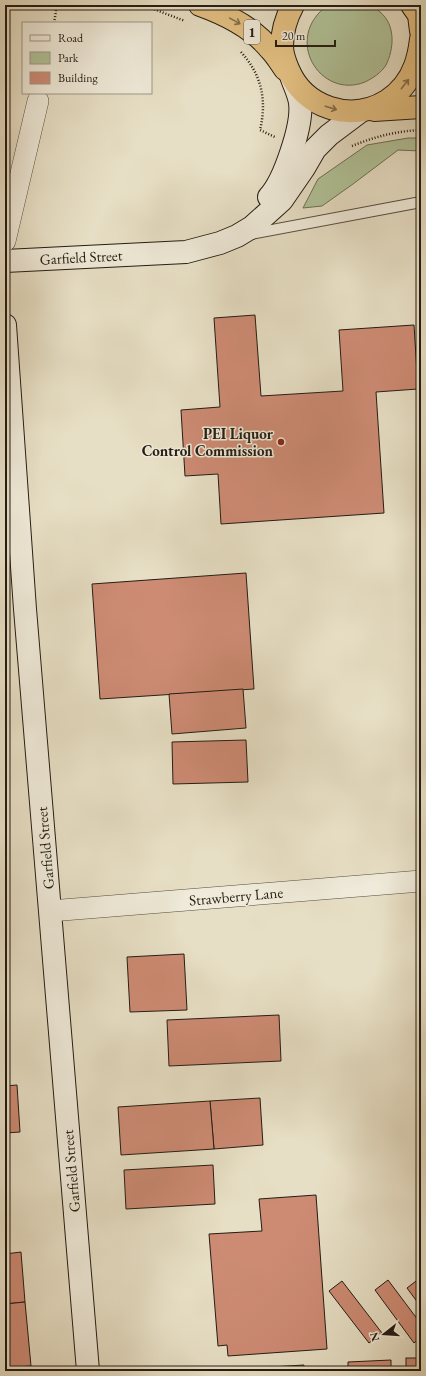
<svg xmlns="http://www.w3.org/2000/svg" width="426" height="1376" font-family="'EB Garamond',serif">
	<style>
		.green { fill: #b1c298; stroke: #6a6f56 }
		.building { fill: #cd8b74; stroke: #241c13 }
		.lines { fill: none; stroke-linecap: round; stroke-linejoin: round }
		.lane-casing { stroke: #554d40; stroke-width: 12 }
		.street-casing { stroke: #554d40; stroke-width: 22 }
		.secondary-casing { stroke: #241c13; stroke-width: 24 }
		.highway-casing { stroke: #241c13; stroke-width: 24 }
		.path { stroke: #241c13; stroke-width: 2.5; stroke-dasharray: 1 2; stroke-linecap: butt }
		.lane { stroke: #efead9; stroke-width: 10 }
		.street { stroke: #efead9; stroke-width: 21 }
		.secondary { stroke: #efead9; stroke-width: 22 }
		.highway { stroke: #e4c082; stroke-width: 22 }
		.oneway { stroke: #846e4a }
		.poi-dot { fill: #8f2418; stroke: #efead9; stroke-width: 1.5 }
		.labels { text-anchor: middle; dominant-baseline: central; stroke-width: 3; stroke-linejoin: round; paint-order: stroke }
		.shield { fill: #efead9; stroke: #615a4e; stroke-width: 1 }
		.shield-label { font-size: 14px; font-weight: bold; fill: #241c13 }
		.street-label { font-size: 15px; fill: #241c13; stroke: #efead9 }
		.poi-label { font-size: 15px; font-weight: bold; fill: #241c13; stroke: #efead9; text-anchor: end }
	</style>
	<rect width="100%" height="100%" fill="#e7dfc5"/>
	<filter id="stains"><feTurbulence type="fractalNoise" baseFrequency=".005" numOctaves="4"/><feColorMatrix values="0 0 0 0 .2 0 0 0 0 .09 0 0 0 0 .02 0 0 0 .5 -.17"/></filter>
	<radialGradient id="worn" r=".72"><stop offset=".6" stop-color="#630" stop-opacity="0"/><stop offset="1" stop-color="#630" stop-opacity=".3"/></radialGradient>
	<g class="green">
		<path d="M328,5c13,0 30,-2 42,0 4,1 7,4 10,7 16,13 14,37 6,53 -5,8 -13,13 -21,17 -45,18 -83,-44 -37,-77z"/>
		<polygon points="408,138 421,138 421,151 398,150 353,184 322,206 303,208 318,179 367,145"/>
	</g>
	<g class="building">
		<polygon points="255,315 261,396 343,391 339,330 414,325 418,389 376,392 384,513 221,524 218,474 185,476 181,410 220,407 214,318"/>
		<polygon points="246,573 254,689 100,699 92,584"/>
		<polygon points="243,689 246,728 172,734 169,694"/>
		<polygon points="246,740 248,782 173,784 172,742"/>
		<polygon points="184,954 187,1010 130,1012 127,957"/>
		<polygon points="279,1015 281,1061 169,1066 167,1020"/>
		<polygon points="17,1085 20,1132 5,1133 5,1086"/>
		<polygon points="260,1098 263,1145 214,1149 210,1101"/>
		<polygon points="210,1101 214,1149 121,1155 118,1107"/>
		<polygon points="213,1165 215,1204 126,1209 124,1170"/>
		<polygon points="316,1195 327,1349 228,1356 227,1345 218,1346 209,1234 262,1231 259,1199"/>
		<polygon points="21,1252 25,1302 5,1304 5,1254"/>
		<polygon points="420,1278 421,1280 421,1307 407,1288"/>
		<polygon points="388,1280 421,1324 421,1337 414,1343 375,1290"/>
		<polygon points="342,1281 382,1333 369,1343 329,1291"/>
		<polygon points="25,1302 31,1366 5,1368 5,1304"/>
		<rect x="406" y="1358" width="15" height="13"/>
		<polygon points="391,1360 391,1371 348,1371 348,1362"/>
		<polygon points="304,1365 304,1371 208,1371"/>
	</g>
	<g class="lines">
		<g class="lane-casing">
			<polyline id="lane" points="251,234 421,202"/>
		</g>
		<g class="street-casing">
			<g id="street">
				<polyline points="5,241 38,101"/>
				<polyline points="50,911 421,881"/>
			</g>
		</g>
		<g class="secondary-casing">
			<g id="secondary">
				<path d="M269,197c15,-16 34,-72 31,-94 -1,-9 -6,-18 -9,-27"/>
				<polyline points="5,261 186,252 220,243 237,236 252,227 282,200 304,168 315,149 329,135 361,111"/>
				<polyline points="5,325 25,609 88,1371"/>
			</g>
		</g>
		<g class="highway-casing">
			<g id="highway">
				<path d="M200,5c25,9 53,23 70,44 6,6 10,13 15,20"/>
				<path d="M293,5c-7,13 -11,26 -11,41 0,8 3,16 6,23 16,39 63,54 99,32 12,-8 23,-21 28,-35 3,-8 5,-18 6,-27"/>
				<polyline points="412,5 419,15 421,31"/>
				<polyline points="374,110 421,107"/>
			</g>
		</g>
		<g class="path">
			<polyline points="143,5 185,21"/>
			<polyline points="54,23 57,5"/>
			<path d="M241,52c21,23 26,49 19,78l15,7"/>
			<path d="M352,146c22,-9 44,-15 69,-16"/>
		</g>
		<use href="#lane" class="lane"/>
		<use href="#street" class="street"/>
		<use href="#secondary" class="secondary"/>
		<use href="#highway" class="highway"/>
	</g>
	<defs><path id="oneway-shaft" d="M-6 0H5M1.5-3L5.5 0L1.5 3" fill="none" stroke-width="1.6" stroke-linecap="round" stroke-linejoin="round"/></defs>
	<g class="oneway">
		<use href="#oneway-shaft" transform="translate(235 21) rotate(29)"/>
		<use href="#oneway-shaft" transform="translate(405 84) rotate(-52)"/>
		<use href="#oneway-shaft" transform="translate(331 108) rotate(16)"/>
	</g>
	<circle class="poi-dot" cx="281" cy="442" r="4"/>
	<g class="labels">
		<rect class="shield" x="244" y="20" width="16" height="24" rx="3"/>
		<g class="shield-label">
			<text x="252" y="32">1</text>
		</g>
		<g class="street-label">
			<text transform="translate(81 257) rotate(-3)">Garfield Street</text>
			<text transform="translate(45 848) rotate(-95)">Garfield Street</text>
			<text transform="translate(236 896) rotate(-5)">Strawberry Lane</text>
			<text transform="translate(71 1171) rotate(-95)">Garfield Street</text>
		</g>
		<g class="poi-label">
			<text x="273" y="433">PEI Liquor<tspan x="273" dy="17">Control Commission</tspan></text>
		</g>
	</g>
	<rect width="426" height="1376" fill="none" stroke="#e7dfc5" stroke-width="20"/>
	<rect x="6" y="6" width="414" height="1364" fill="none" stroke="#241c13" stroke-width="2"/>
	<rect x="10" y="10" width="406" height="1356" fill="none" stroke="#241c13"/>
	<rect x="22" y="22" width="130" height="72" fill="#efead9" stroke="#9e988a"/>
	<rect x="30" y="35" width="20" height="6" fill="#efead9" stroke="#9e988a"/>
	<text x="58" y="42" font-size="12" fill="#241c13">Road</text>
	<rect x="30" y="52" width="20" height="12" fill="#b1c298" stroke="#9e988a"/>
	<text x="58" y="62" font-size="12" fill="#241c13">Park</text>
	<rect x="30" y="72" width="20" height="12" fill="#cd8b74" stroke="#9e988a"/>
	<text x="58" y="82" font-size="12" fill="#241c13">Building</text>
	<g transform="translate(384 1334) rotate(253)" stroke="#efead9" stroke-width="3" paint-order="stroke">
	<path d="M0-3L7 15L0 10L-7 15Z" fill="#241c13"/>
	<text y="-6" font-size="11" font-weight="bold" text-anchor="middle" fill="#241c13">N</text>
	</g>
	<path d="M276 40v6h59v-6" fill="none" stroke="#241c13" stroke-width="2"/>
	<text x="282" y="40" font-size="12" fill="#241c13" stroke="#efead9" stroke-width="3" paint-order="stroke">20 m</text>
	<rect width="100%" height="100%" filter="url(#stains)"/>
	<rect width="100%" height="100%" fill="url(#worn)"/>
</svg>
